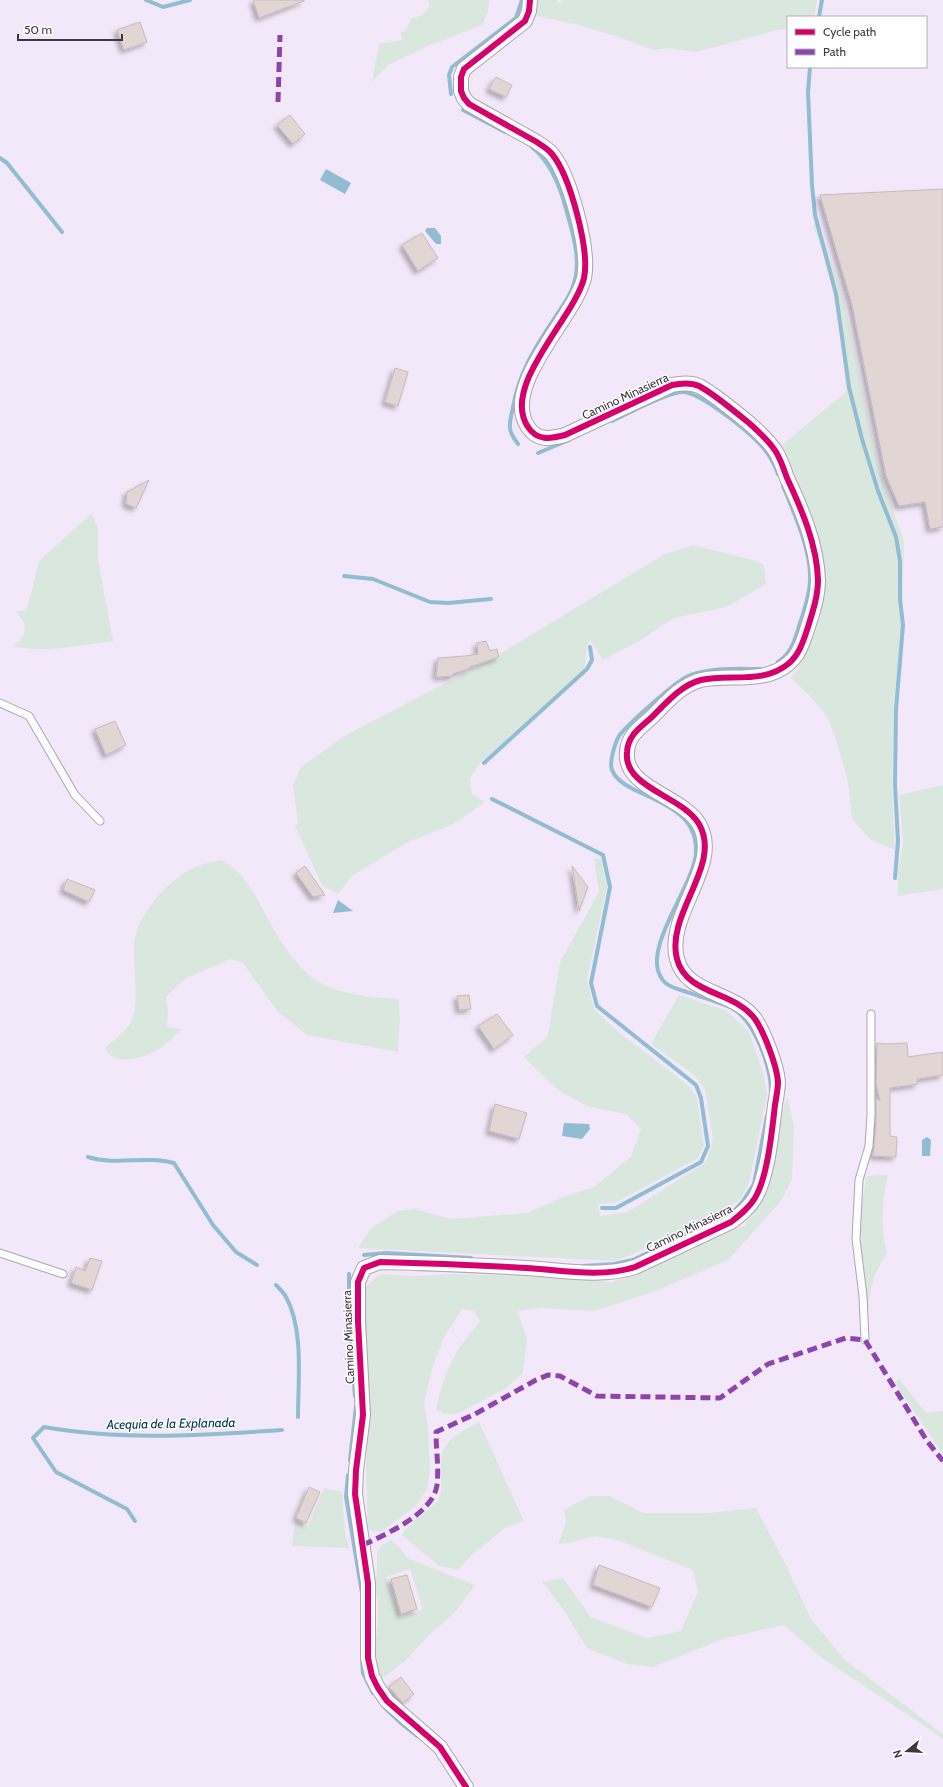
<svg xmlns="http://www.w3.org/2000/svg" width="943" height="1787" font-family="Cabin,sans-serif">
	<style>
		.green { fill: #dae7df; fill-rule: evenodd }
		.water { fill: #91bcd1 }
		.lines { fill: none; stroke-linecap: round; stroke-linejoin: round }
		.stream { stroke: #91bcd1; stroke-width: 4 }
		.building { fill: #e1d6d4; stroke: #c4bbbe; filter: url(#shadow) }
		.lane-casing { stroke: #ada4b1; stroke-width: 9 }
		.street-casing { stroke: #ada4b1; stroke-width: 16 }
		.lane { stroke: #fdfcfe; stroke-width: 7 }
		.street { stroke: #fdfcfe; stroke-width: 14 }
		.quiet { stroke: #8e44ad; stroke-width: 5; stroke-dasharray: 10 5; stroke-linecap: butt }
		.cycleway-casing { stroke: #fff; stroke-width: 8 }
		.cycleway { stroke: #d6006c; stroke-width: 6 }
		.labels { text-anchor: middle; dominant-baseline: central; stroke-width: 3; stroke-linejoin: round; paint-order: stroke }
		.street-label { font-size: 12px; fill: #3f3742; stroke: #fff }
		.water-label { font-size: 13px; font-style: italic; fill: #034152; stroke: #fff }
	</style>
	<defs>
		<filter id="shadow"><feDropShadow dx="-3.5" dy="3.5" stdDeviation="2" flood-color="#0004"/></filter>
	</defs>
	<rect width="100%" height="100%" fill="#f3e8f9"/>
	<g class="green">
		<polygon points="428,0 489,0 488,12 482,25 426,47 388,65 372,82 379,44 402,40 401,32 406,31 411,19 422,15 430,6"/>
		<polygon points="538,0 557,0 558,3 564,0 817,0 814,17 788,17 788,29 778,30 696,52 667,48 654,50 618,37 578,25 537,16"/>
		<path d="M818,222l25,74 36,173 25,73 -2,86 -8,72 -2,81 3,69 -24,-10 -19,-21 -4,-37 -12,-43 -9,-23 -18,-21 -18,-17c23,-31 36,-72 34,-112 0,-6 -3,-12 -4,-18 -9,-35 -25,-69 -39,-103l64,-53 -7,-84 -3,-20 -10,-31 -12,-28v-6z"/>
		<path d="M92,513l6,16v30l15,82c-33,4 -68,13 -100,5 15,-10 16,-21 3,-34l11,-3 12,-48z"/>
		<path d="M693,545l64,16 7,4 2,19 -40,23 -52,11 -35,23 -36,19 -13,-20c-6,12 -3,18 -6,32l-104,91 -10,15 2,16 13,8 -31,22 -46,18 -56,34 -14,18 -16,-9 -27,-59 3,-3 -5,-38 8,-18 45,-32 144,-75 173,-105z"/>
		<polygon points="943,785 943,889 898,896 898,872 903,841 899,795"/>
		<polygon points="594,858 601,859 607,887 587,980 594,1009 615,1029 690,1087 697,1098 704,1145 698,1158 615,1203 598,1204 600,1216 628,1212 706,1162 713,1140 705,1089 693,1074 651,1044 679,995 727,1011 749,1032 764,1076 767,1095 749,1183 741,1198 722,1214 631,1255 614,1261 358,1248 371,1228 398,1211 415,1209 450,1219 527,1213 563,1197 594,1187 631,1157 641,1129 626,1114 589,1107 559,1091 524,1057 548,1036 560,962 599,892"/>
		<path d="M222,860c5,3 11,7 15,11 15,14 24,36 34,53 9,18 27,43 43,55 21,15 60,19 85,20l1,21 -2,32 -91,-17 -29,-23 -35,-49 -12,-4 -45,19 -20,19 2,16 -1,14 15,2c-9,9 -19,18 -30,24 -14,6 -39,13 -47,-5 7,-6 23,-18 26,-26 9,-21 2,-53 3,-76 1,-29 30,-60 53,-75 11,-6 23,-9 35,-11z"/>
		<path d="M787,1096l7,30 -2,53 -11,22 -53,59 -75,32 -59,19 -52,-3 -25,3 10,27 -4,35 -18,16 -48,25h-12l-9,-4c7,-36 19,-61 44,-88l-6,-11 -12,-2 -18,28 -11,28 -9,38 4,22 2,45 -3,19 -11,17 -35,26 -13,-2 -2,-57 2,-61 -5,-69 2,-56 15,-13 31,2 45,-2 75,2 82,6 80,-33 52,-24 21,-31 9,-37 7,-44z"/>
		<path d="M888,1174c-6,28 -8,51 -1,79 -17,27 -18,38 -19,70 -4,-50 -13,-99 -1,-147z"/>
		<polygon points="899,1379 926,1413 943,1411 943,1454 895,1383"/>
		<path d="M479,1422l45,99 -19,7 -33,27 -14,15 -19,-4 -37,-31c4,-12 26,-22 35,-34 4,-5 4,-11 4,-18 2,-8 -1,-16 0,-24 2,-20 23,-29 38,-37z"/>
		<polygon points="324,1488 342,1492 345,1532 349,1548 292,1546 295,1521 308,1527"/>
		<polygon points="590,1496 609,1496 644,1513 708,1513 756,1508 785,1563 811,1619 845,1660 943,1734 943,1740 935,1733 822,1658 784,1625 726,1638 653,1667 627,1664 587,1648 563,1609 542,1582 563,1578 591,1617 647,1638 681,1631 698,1592 693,1570 617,1540 595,1536 559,1545 559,1542 566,1523 564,1510"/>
		<path d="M391,1540l10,9 6,9 68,27 -19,26 -29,26 -21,23 -24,19 -6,-9 -2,-12 4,-37v-19l-4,-19 3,-9v-21l5,-8zM410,1569l13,40 -23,9 -14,-41z"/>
	</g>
	<g class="water">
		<polygon points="326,169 351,183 345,194 320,180"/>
		<polygon points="427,228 435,228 441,236 441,244 436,244 425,231"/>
		<polygon points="338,900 353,911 333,913"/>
		<polygon points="564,1123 589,1124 590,1129 582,1139 562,1136"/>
		<polygon points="927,1137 931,1140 930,1156 922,1156 922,1140"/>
	</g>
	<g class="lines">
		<g class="stream">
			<polyline points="146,0 163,7 190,0"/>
			<polyline points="819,17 822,0"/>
			<polyline points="810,67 808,92 812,185 815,215 836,294 849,387 862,439 878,491 896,537 900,561 900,599 903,625 896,709 895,785 898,841 895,878"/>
			<polyline points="451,94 449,75 452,67 516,18 522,0"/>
			<polyline points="463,110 505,132"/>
			<polyline points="0,158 7,163 62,232"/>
			<path d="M612,421c17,-8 53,-28 70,-29 17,-1 64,38 77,51 9,9 15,20 19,31"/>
			<path d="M518,444c-3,-4 -8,-11 -8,-16 -1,-6 2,-15 3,-21 6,-32 19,-55 37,-82 7,-11 17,-24 22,-36 11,-26 1,-55 -6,-80 -6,-24 -15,-46 -34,-62"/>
			<polyline points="538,453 569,440"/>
			<polyline points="344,576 373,579 430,602 448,603 491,599"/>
			<path d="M778,662c13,-8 17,-22 21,-36 5,-14 10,-29 11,-44 2,-30 -16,-69 -27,-96"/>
			<path d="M761,669c-24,0 -50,-2 -73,7 -12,5 -61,49 -69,60 -4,7 -10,26 -7,34 3,9 13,15 21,19 28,14 64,24 63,62 0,33 -56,98 -34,128 5,8 19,11 28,14 13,5 29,9 42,15 23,13 39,59 39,84"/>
			<polyline points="484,763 587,669 592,660 590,647"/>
			<polyline points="492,799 603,855 610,887 591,983 597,1006 696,1085 701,1098 708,1146 701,1162 616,1208 602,1208"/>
			<path d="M88,1157c29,9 59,-2 86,6l39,62 23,27 21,13"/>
			<polyline points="364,1255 386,1253 471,1258"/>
			<polyline points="583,1266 614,1264 633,1260 734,1211 743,1201 754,1184 767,1116"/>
			<polyline points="349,1274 349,1312 355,1396"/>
			<path d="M276,1285c4,4 8,8 10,12 18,32 12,83 12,120"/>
			<polyline points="350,1460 356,1407"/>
			<polyline points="348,1475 346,1497 362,1593"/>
			<path d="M135,1521l-8,-12 -71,-37 -23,-34 11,-11c79,14 159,8 238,3"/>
			<polyline points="362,1660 363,1673 373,1693"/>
			<polyline points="385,1708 402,1724 417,1736"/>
		</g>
	</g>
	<g class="building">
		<polygon points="253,0 304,0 304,1 259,18"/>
		<polygon points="140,22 147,42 124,50 117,30"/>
		<polygon points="496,77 512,85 506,97 489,89"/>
		<polygon points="290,115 305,134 293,144 277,125"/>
		<polygon points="943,189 943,527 930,529 925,502 899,506 886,476 852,305 820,195"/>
		<polygon points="422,233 438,258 418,271 402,245"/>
		<polygon points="395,368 408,372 398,406 385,402"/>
		<polygon points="149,480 136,508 126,504 127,492"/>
		<polygon points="486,641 490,651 497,649 499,657 470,667 468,669 453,674 453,676 436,677 438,658 465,656 478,654 477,643"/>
		<polygon points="115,721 126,745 106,755 95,729"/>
		<polygon points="305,866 325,895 313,897 296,873"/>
		<polygon points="572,866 588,887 579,911"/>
		<polygon points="67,879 95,890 89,902 63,890"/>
		<polygon points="469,995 471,1009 459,1010 457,996"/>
		<polygon points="497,1014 513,1035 494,1049 478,1026"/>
		<polygon points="877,1043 885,1044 907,1043 908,1057 943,1052 943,1075 917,1079 918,1084 890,1088 890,1136 897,1137 896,1157 873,1156 876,1124 876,1099 880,1100 876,1084"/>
		<polygon points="495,1104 527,1113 519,1139 489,1131"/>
		<polygon points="90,1258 102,1261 92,1290 71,1283 76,1267 85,1271"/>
		<polygon points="309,1487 320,1492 306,1523 296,1518"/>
		<polygon points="599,1565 660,1588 652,1607 593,1585"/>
		<polygon points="407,1575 417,1609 401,1614 391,1579"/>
		<polygon points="401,1677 414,1694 403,1703 389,1687"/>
	</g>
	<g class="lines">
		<g class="lane-casing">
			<g id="lane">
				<polyline points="0,703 29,716 75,795 100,821"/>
				<polyline points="0,1253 63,1274"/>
				<polyline points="865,1340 863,1296 856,1239 859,1180 869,1146 871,1115 871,1014"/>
			</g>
		</g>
		<g class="street-casing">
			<path id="street" d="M466,1787l-26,-40 -53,-46 -9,-13 -6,-12 -4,-18v-75l-13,-89 1,-24 7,-55 -5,-94v-39l6,-14 16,-6c49,1 97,3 146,6 35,2 75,10 109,-1l96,-45c9,-7 18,-14 24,-24 13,-22 17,-68 20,-93 1,-7 3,-16 3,-23 -1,-16 -14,-50 -23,-63 -20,-28 -69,-24 -78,-60 -12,-45 46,-94 22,-135 -16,-28 -76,-36 -72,-72 1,-17 13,-24 25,-35 14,-14 29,-32 49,-37 29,-6 63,4 87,-16 11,-9 15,-22 19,-34 5,-16 11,-33 11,-50 -1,-35 -16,-70 -31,-102 -3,-8 -6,-18 -11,-26 -6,-10 -18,-21 -27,-29 -11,-9 -38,-31 -50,-37 -9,-4 -18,-3 -27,-1l-107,50c-15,4 -28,6 -37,-8 -28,-41 47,-110 56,-149 6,-28 -14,-102 -32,-124 -5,-6 -11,-9 -17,-13l-66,-37 -5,-6 -3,-7v-14l3,-8 61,-48 4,-10 1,-11"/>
		</g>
		<use href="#lane" class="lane"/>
		<use href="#street" class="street"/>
		<g class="quiet">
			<polyline points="278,102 280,35"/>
			<path d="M363,1545c23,-11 70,-31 74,-60 2,-17 -1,-36 -1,-53l39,-18 61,-34 12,-5 12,1 37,20 123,2 48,-34 78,-26 19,2 62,101 16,20"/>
		</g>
		<g class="cycleway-casing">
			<path id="cycleway" d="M466,1787l-26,-40 -53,-46 -9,-13 -6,-12 -4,-18v-75l-13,-89 1,-24 7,-55 -5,-94v-39l6,-14 16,-6c49,1 97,3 146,6 35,2 75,10 109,-1l96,-45c9,-7 18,-14 24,-24 13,-22 17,-68 20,-93 1,-7 3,-16 3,-23 -1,-16 -14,-50 -23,-63 -20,-28 -69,-24 -78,-60 -12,-45 46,-94 22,-135 -16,-28 -76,-36 -72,-72 1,-17 13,-24 25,-35 14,-14 29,-32 49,-37 29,-6 63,4 87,-16 11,-9 15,-22 19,-34 5,-16 11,-33 11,-50 -1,-35 -16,-70 -31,-102 -3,-8 -6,-18 -11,-26 -6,-10 -18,-21 -27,-29 -11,-9 -38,-31 -50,-37 -9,-4 -18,-3 -27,-1l-107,50c-15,4 -28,6 -37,-8 -28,-41 47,-110 56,-149 6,-28 -14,-102 -32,-124 -5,-6 -11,-9 -17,-13l-66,-37 -5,-6 -3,-7v-14l3,-8 61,-48 4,-10 1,-11"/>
		</g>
		<use href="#cycleway" class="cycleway"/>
	</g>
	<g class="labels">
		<g class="street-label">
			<text transform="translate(625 396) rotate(-25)">Camino Minasierra</text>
			<text transform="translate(689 1228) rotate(-26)">Camino Minasierra</text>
			<text transform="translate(348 1337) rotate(-92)">Camino Minasierra</text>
		</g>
		<g class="water-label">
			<text transform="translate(171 1423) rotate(-1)">Acequia de la Explanada</text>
		</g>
	</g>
	<rect x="787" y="16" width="140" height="52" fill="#ffffff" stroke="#b2afb3"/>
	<rect x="795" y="29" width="20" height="6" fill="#d6006c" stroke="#b2afb3"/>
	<text x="823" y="36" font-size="12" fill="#3f3742">Cycle path</text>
	<rect x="795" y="49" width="20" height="6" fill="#8e44ad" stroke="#b2afb3"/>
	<text x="823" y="56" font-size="12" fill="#3f3742">Path</text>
	<g transform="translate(907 1751) rotate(252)" stroke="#ffffff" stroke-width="3" paint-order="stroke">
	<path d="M0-3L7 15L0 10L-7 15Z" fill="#3f3742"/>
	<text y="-6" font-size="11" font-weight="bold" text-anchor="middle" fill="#3f3742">N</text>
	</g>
	<path d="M18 34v6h104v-6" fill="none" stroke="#3f3742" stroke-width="2"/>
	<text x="24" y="34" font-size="12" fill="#3f3742" stroke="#ffffff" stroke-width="3" paint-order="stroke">50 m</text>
</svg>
